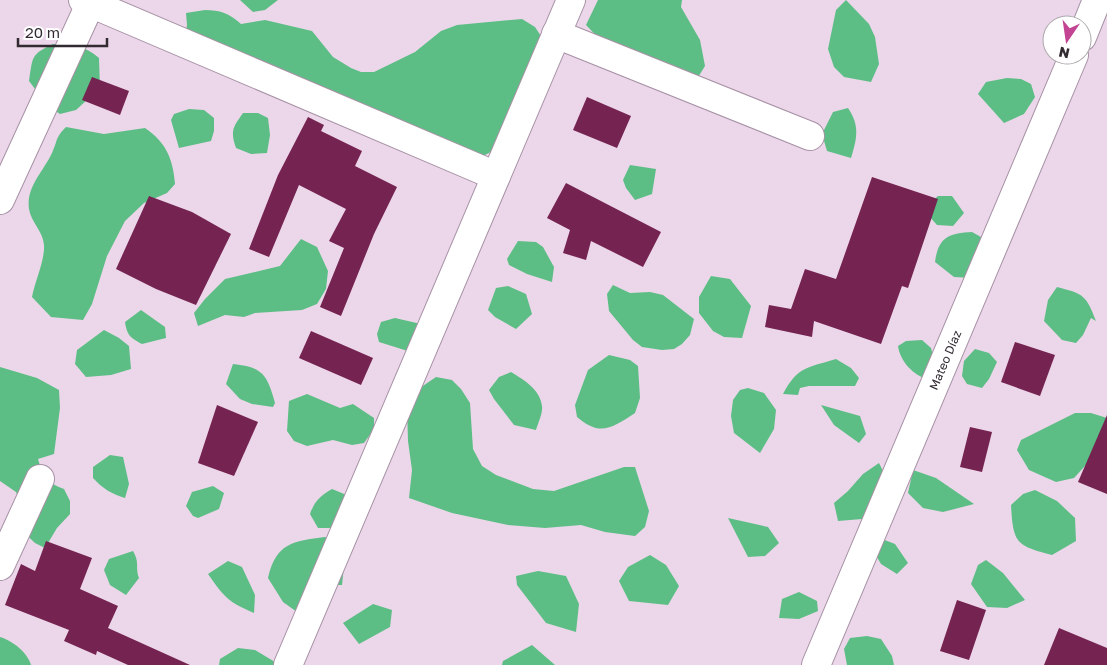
<svg xmlns="http://www.w3.org/2000/svg" width="1107" height="665" font-family="'Golos Text',sans-serif">
	<style>
		.forest { fill: #5cbe85 }
		.building { fill: #752351 }
		.lines { fill: none; stroke-linecap: round; stroke-linejoin: round }
		.minor-casing { stroke: #a792a5; stroke-width: 30 }
		.minor { stroke: #fff; stroke-width: 28 }
		.labels { text-anchor: middle; dominant-baseline: central; stroke-width: 5; stroke-linejoin: round; paint-order: stroke }
		.street-label { font-size: 12px; fill: #322a31; stroke: #fff }
	</style>
	<rect width="100%" height="100%" fill="#ecd6ea"/>
	<g class="forest">
		<polygon points="240,0 278,0 265,10 253,12"/>
		<polygon points="598,0 682,0 681,7 700,40 705,66 695,82 609,49 586,25"/>
		<polygon points="846,0 869,24 875,37 879,64 871,82 844,77 834,67 828,49 836,10"/>
		<path d="M205,10c15,0 24,3 36,14l24,-4 47,11 21,26 18,11 10,4h13l41,-20 26,-21 16,-6 65,-6 13,8 15,23 -57,101 -18,9 -290,-123 2,-12 -1,-12z"/>
		<path d="M53,44c18,0 33,2 46,14l1,30 -24,22 -16,4 -12,-8 -19,-25c4,-24 1,-26 24,-37z"/>
		<polygon points="1007,78 1021,79 1031,84 1035,97 1024,114 1004,123 978,94 986,82"/>
		<path d="M848,108c12,18 9,30 3,50l-24,-7 -5,-17 11,-22z"/>
		<polygon points="189,109 204,110 214,118 214,131 211,141 179,148 171,120 174,114"/>
		<path d="M243,113h15l10,5 2,17 -3,18 -16,1 -15,-6c-6,-17 -3,-21 7,-35z"/>
		<path d="M66,127l38,7 41,-6c21,14 28,31 30,56l-8,9 -23,10 -19,18 -18,35 -15,48 -9,16 -32,-3 -19,-20c3,-16 13,-37 12,-52 -1,-14 -13,-23 -15,-36 -3,-22 14,-37 23,-56 6,-13 3,-15 14,-26z"/>
		<polygon points="630,165 656,169 652,194 635,200 626,188 623,180"/>
		<polygon points="938,196 952,196 964,213 953,226 937,225 929,216 928,205"/>
		<path d="M972,232l9,5 -2,26 -7,15 -18,-1 -19,-15c3,-24 13,-29 37,-30z"/>
		<polygon points="301,239 317,247 328,271 326,289 317,304 302,310 255,313 244,317 225,315 198,326 194,313 205,299 225,279 280,266"/>
		<polygon points="518,241 536,242 543,247 554,267 552,282 527,274 509,265 507,259"/>
		<polygon points="711,276 730,279 751,306 742,338 724,337 713,331 699,313 699,297"/>
		<polygon points="613,285 630,293 650,292 663,295 694,319 690,335 682,344 674,349 662,350 642,347 633,340 609,311 607,294"/>
		<polygon points="508,286 526,294 532,314 516,329 495,317 488,310 496,288"/>
		<path d="M1057,287c27,7 29,8 39,34l-5,-3 -8,17 -7,8 -14,-3 -18,-19 4,-21z"/>
		<path d="M141,310l24,17 1,11 -24,6c-12,-6 -15,-9 -17,-22z"/>
		<polygon points="395,318 421,324 411,352 379,342 377,334 381,322"/>
		<polygon points="104,330 119,338 129,346 131,369 111,375 86,377 75,364 77,350"/>
		<path d="M922,340l9,8 4,15 -11,15c-13,-5 -24,-18 -26,-32l8,-5z"/>
		<polygon points="975,349 989,353 997,362 989,379 982,388 967,384 962,376 964,361"/>
		<path d="M609,355l21,5 8,6 2,32 -5,15c-23,15 -35,24 -58,4l-2,-12 13,-35z"/>
		<path d="M836,359l15,9 8,10 -4,8h-46l-9,2 -2,7 -15,-1c15,-28 24,-26 53,-35z"/>
		<path d="M233,364c30,3 34,11 42,39l-2,4 -21,-3 -12,-5 -14,-15z"/>
		<path d="M0,367l37,11 22,12 1,18 -6,46 -16,5c6,19 8,23 26,30l6,12v13l-13,14 -12,20 -10,-5 -17,-16 6,-18 -8,-17 -16,-11z"/>
		<path d="M511,372c13,8 29,17 31,34 1,7 -4,17 -6,24l-22,-5 -20,-26 -5,-9 10,-13z"/>
		<polygon points="436,377 452,380 461,389 470,403 473,449 482,466 496,475 533,489 554,491 624,467 635,467 649,511 645,527 635,536 605,532 581,525 545,528 508,525 452,513 409,498 412,470 408,441 407,408 417,390"/>
		<polygon points="748,388 764,393 776,410 774,429 760,453 734,433 731,416 733,400 740,390"/>
		<polygon points="307,394 340,408 353,404 374,418 374,429 364,443 352,445 333,440 307,446 294,441 287,431 289,401"/>
		<polygon points="821,405 860,416 866,434 859,443 834,425"/>
		<polygon points="1075,413 1091,413 1107,418 1094,456 1074,478 1056,482 1029,470 1017,450 1021,440"/>
		<path d="M110,455l13,2 6,27 -4,14c-13,-4 -22,-9 -32,-20v-11z"/>
		<polygon points="879,463 893,491 891,497 862,519 838,521 834,503 848,491 863,474"/>
		<polygon points="913,470 936,478 974,504 943,512 923,508 908,493"/>
		<polygon points="213,486 224,493 219,509 198,518 193,516 186,506 192,492"/>
		<path d="M332,489l17,7 1,32h-32l-8,-14c4,-12 10,-18 22,-25z"/>
		<path d="M1035,490l22,11 18,17 1,23 -24,14c-36,-9 -39,-12 -41,-50l12,-11z"/>
		<polygon points="728,518 768,527 779,543 765,556 748,557"/>
		<path d="M325,537l21,9 -4,39h-9l-29,32 -21,-15 -15,-24c8,-35 25,-37 57,-41z"/>
		<polygon points="882,539 895,544 908,563 897,574 881,564 874,552"/>
		<path d="M133,551c7,12 2,16 6,27l-13,17 -16,-10 -6,-15 5,-11z"/>
		<polygon points="650,555 666,565 679,586 668,605 629,601 619,581 628,567"/>
		<polygon points="986,560 1003,573 1025,600 1007,608 987,607 971,584 978,565"/>
		<path d="M228,561l14,6 13,28 -1,18c-26,-11 -30,-16 -46,-39z"/>
		<polygon points="538,571 566,576 579,604 576,632 546,623 517,585 516,576"/>
		<polygon points="799,592 817,601 818,611 799,619 779,618 782,599"/>
		<polygon points="373,604 392,610 390,627 359,644 343,623"/>
		<polygon points="867,636 881,639 892,656 894,665 847,665 844,649 850,638"/>
		<path d="M0,637c13,4 27,15 31,28h-31z"/>
		<polygon points="532,645 555,665 502,665 503,661"/>
		<polygon points="238,648 255,650 280,665 219,665 220,659"/>
	</g>
	<g class="building">
		<polygon points="92,77 129,91 120,115 82,100"/>
		<polygon points="587,97 631,116 617,148 573,130"/>
		<polygon points="308,117 324,125 321,131 362,151 355,166 397,187 374,234 341,316 320,307 344,248 329,241 346,209 299,185 269,257 249,249 278,175"/>
		<polygon points="872,177 938,199 908,288 902,286 881,344 814,321 812,337 765,327 769,305 791,309 805,269 836,279"/>
		<polygon points="566,183 661,232 643,267 591,241 586,260 563,253 570,230 547,218"/>
		<polygon points="149,196 192,212 231,234 196,305 156,289 116,269"/>
		<polygon points="311,331 373,358 361,385 299,358"/>
		<polygon points="1015,342 1055,355 1040,396 1001,382"/>
		<polygon points="217,405 258,422 234,476 198,463"/>
		<polygon points="1107,415 1107,494 1078,482"/>
		<polygon points="970,427 992,432 982,472 960,467"/>
		<polygon points="46,541 92,558 80,589 118,606 108,628 190,665 128,665 97,651 96,655 64,641 69,630 5,605 21,564 35,571"/>
		<polygon points="957,600 986,610 969,660 940,651"/>
		<polygon points="1059,628 1107,648 1107,665 1044,665"/>
	</g>
	<g class="lines">
		<g class="minor-casing">
			<g id="minor">
				<polyline points="83,0 496,176"/>
				<polyline points="556,34 810,136"/>
				<polyline points="1082,37 1097,0"/>
				<polyline points="0,200 92,0"/>
				<polyline points="0,566 40,479"/>
				<polyline points="288,665 571,0"/>
				<polyline points="816,665 1074,55"/>
			</g>
		</g>
		<use href="#minor" class="minor"/>
	</g>
	<g class="labels">
		<g class="street-label">
			<text transform="translate(945 360) rotate(-67)">Mateo Díaz</text>
		</g>
	</g>
	<g transform="translate(1067 40) rotate(193)"><circle r="24" fill="#ffffff" stroke="#adaaad"/>
	<path d="M0-4L9 19L0 12L-9 19Z" fill="#c34492"/>
	<text y="-8" font-size="14" font-weight="bold" text-anchor="middle" fill="#322a31">N</text>
	</g>
	<path d="M18 38v8h89v-8" fill="none" stroke="#322a31" stroke-width="2.5"/>
	<text x="25" y="38" font-size="15" fill="#322a31" stroke="#ffffff" stroke-width="4" paint-order="stroke">20 m</text>
</svg>
